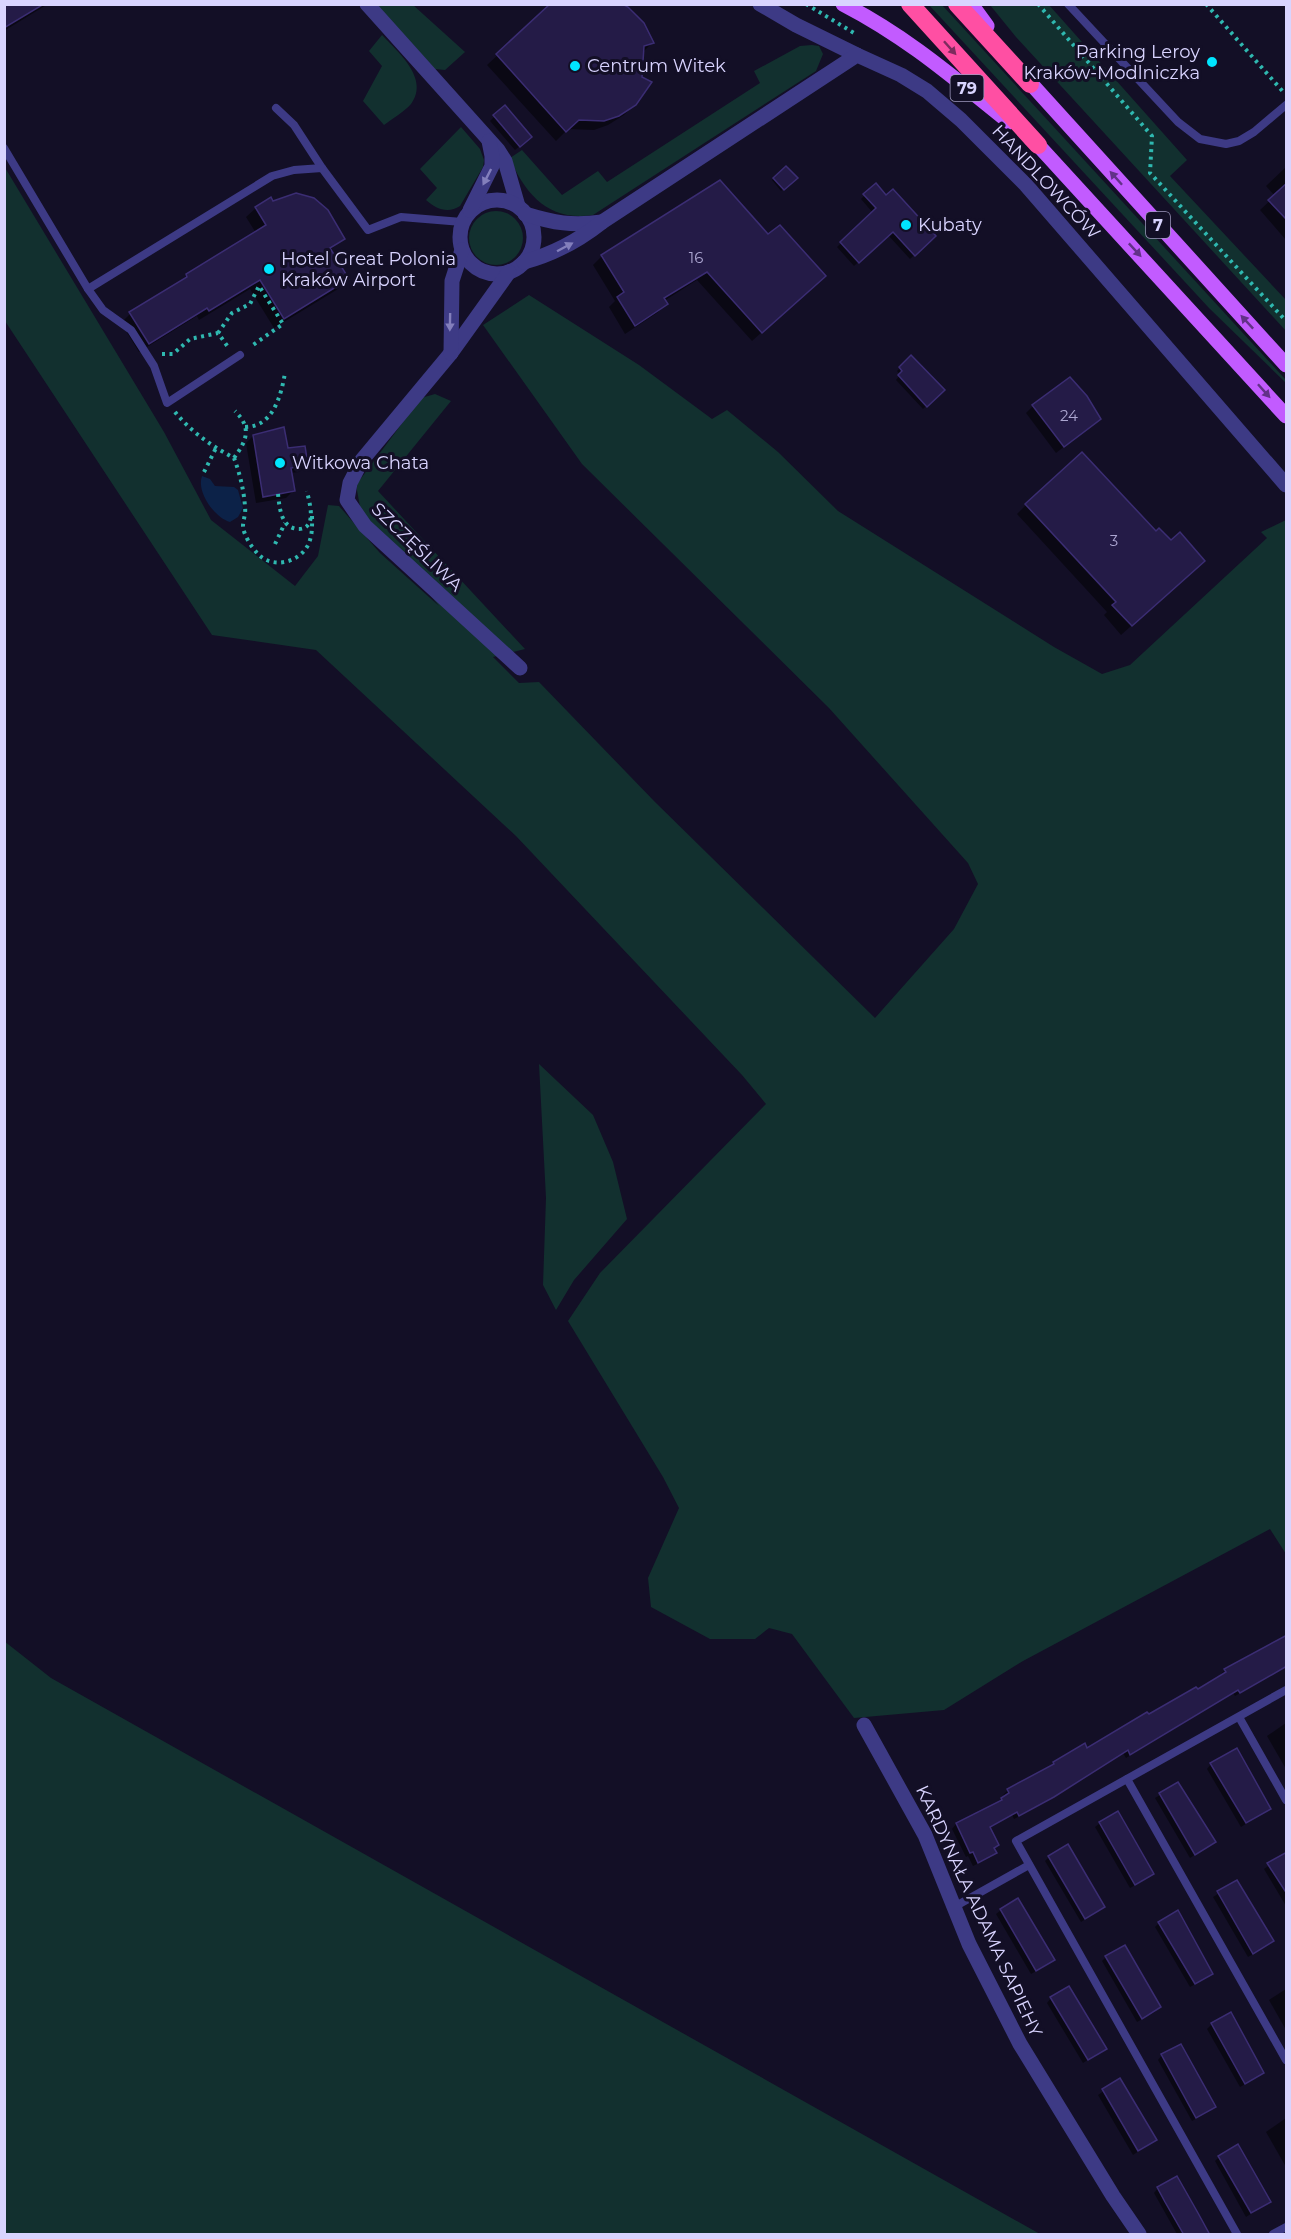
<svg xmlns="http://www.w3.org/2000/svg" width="1291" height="2239" font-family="Montserrat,sans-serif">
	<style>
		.green { fill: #12302f }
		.water { fill: #0c2248 }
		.shadow { fill: #0007 }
		.building { fill: #241b47; stroke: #3b2d73; stroke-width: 1.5 }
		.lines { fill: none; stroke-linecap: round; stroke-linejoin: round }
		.path { stroke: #2fb8b0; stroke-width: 4; stroke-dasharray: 3 4.5; stroke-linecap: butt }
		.lane { stroke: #3d3a85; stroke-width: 8 }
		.street { stroke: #3d3a85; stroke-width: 15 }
		.primary { stroke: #c25bff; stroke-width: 15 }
		.highway { stroke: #ff4fa3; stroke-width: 18 }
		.oneway { fill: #7d2c5e }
		.oneway2 { fill: #837fbc }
		.oneway3 { fill: #623188 }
		.poi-dot { fill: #00e5ff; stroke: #130f26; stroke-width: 2 }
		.labels { text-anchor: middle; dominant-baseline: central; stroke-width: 6; stroke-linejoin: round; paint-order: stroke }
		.number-label { font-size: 15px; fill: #aca6d1 }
		.shield { fill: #130f26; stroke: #9e99be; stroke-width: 1.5 }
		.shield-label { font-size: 16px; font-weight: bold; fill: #d9d4ff }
		.poi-label { font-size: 18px; fill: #d9d4ff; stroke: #130f26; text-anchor: start }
		.street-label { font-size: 18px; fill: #d9d4ff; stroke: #130f26 }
	</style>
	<rect width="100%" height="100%" fill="#130f26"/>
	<g class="green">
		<polygon points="377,5 413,5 465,52 445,70 435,69"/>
		<polygon points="929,5 942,5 1286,380 1286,383 1209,308"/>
		<polygon points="990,5 1049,5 1187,160 1170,176 1286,300 1286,331 1016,37"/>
		<path d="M382,35c16,17 48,44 29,69 -7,8 -19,15 -27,21l-21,-24 19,-35 -13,-15z"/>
		<path d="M812,45l7,1 4,8 -7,17 -223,144c-43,7 -68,-20 -83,-57l12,-8 40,45 36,-24 9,11 153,-99 -6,-12 46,-25z"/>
		<path d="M461,127l19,22 4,11 -1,7 -23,39c-12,8 -24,3 -34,-6l11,-12 -17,-19z"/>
		<polygon points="4,166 164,432 211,520 295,586 318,556 328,505 339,506 380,553 439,606 361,512 356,485 421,398 435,394 451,401 378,491 525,649 493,657 519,683 539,682 655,802 875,1018 954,929 978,884 968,863 829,708 582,464 483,325 529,295 639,365 712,419 727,410 778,452 838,511 1054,647 1102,674 1130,665 1267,538 1261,532 1286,520 1286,1554 1270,1529 1023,1661 944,1710 854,1718 792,1634 769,1628 755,1639 710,1639 651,1607 648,1578 679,1508 663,1477 568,1321 600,1273 766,1104 742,1075 516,836 316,650 212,635 5,321"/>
		<circle cx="496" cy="238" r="27"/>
		<polygon points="539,1064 593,1115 613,1162 627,1219 574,1280 556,1310 543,1285 546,1198"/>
		<polygon points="4,1641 51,1678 1040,2234 5,2234"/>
	</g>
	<path class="water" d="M202,476l8,3 5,7 19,1 4,3 5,18 -5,9 -8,5c-15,-4 -34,-30 -28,-46z"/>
	<g class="shadow">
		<polygon points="4,4 48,4 4,31"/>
		<polygon points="553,4 652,43 642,53 635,104 624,115 608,125 594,130 568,129 556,141 487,65"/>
		<polygon points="494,117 526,141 515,150 490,121"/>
		<polygon points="1286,167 1286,240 1260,210 1275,196 1266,186"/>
		<polygon points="786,168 796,178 781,191 772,180"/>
		<polygon points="875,185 886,197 934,236 910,259 888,235 854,266 837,247 873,213 861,199"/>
		<polygon points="272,203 343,239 330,250 347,279 338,289 274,328 250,289 199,320 197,316 139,352 121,323 130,314 179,284 187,275 256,233 246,217 256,208"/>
		<polygon points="768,236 814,285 752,341 697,280 664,301 666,304 657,313 625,334 609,307 615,301 593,265 602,256"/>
		<polygon points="911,357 943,390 923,409 896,380 900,375 897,371"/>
		<polygon points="1033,406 1099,419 1056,453 1026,413"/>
		<polygon points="253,436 286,450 306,464 299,472 290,473 293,491 286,498 256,503 246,443"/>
		<polygon points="1026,505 1194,570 1121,635 1104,615 1107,612 1017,514"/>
		<polygon points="1286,1637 1286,1667 1235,1696 1233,1693 1126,1758 1123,1753 1048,1801 1014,1819 1012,1815 989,1828 997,1845 993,1849 995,1853 991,1857 973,1866 968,1856 966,1857 952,1829 956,1824 998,1804 1005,1797 1003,1795 1008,1790 1049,1768 1054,1763 1087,1750 1197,1691 1222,1676 1220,1675 1225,1670"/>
		<polygon points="1286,1723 1286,1769 1267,1736"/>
		<polygon points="1211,1764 1269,1809 1241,1827 1207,1769"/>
		<polygon points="1178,1784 1214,1842 1190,1858 1155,1798"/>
		<polygon points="1100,1823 1152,1874 1148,1878 1130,1888 1095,1827"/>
		<polygon points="1286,1853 1286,1906 1264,1869"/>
		<polygon points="1049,1857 1103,1907 1098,1911 1081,1922 1045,1861"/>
		<polygon points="1237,1882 1268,1945 1248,1957 1213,1897"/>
		<polygon points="1001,1910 1053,1960 1049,1964 1031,1974 996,1914"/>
		<polygon points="1159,1923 1211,1974 1207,1978 1190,1987 1155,1927"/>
		<polygon points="1106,1957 1159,2007 1155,2012 1137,2022 1102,1961"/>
		<polygon points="1286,1989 1286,2030 1269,2000"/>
		<polygon points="1051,1998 1106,2048 1083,2063 1047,2003"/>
		<polygon points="1212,2024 1262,2072 1258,2077 1240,2087 1207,2029"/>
		<polygon points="1162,2055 1214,2107 1210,2111 1192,2121 1158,2060"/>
		<polygon points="1120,2080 1155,2140 1133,2155 1098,2095"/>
		<polygon points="1286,2118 1286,2167 1266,2132"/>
		<polygon points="1219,2157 1269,2202 1246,2217 1215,2161"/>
		<polygon points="1158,2188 1207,2234 1177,2234 1154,2193"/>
	</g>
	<g class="building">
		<polygon points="4,4 44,4 4,28"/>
		<polygon points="550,4 622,4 628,7 644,23 654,43 644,46 642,77 652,82 636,105 619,116 604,121 579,120 566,132 496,54"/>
		<polygon points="505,105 532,137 520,147 493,115"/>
		<polygon points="786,166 798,178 784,190 773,178"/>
		<polygon points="720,180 768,234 780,225 826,276 762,333 707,272 664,298 668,304 635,326 617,297 624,292 601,255"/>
		<polygon points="876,183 886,195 893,189 936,236 915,256 893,232 859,263 840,242 876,208 863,194"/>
		<polygon points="1287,183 1287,220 1268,200"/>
		<polygon points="296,193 314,198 328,210 345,239 330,248 349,279 284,319 260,280 209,311 207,308 149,344 129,312 187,277 186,274 266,225 255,207 271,197 273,201"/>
		<polygon points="911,355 945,390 927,407 898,375 902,371 899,367"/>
		<polygon points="1070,377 1087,396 1101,419 1064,447 1032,405"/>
		<polygon points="284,427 288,448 305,446 308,465 291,468 295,491 263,497 253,435"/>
		<polygon points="1082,452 1156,531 1159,528 1171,540 1180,532 1205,561 1132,626 1112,605 1116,602 1025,504"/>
		<polygon points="1287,1635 1287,1666 1240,1693 1238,1690 1130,1755 1128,1750 1054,1797 1019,1816 1017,1812 990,1827 999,1845 994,1848 997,1853 978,1863 973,1852 970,1853 956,1823 1002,1800 1001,1798 1009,1793 1007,1789 1054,1764 1053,1762 1085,1743 1087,1748 1147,1712 1149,1714 1196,1687 1198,1689 1226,1672 1224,1669"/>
		<polygon points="1237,1748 1271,1809 1246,1823 1210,1763"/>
		<polygon points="1178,1782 1216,1842 1195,1855 1159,1793"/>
		<polygon points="1118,1811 1154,1874 1135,1885 1099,1822"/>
		<polygon points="1068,1844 1105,1907 1085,1919 1048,1856"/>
		<polygon points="1287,1852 1287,1894 1267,1863"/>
		<polygon points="1237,1880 1274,1941 1253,1954 1217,1891"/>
		<polygon points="1018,1898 1055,1960 1036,1971 1000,1909"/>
		<polygon points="1178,1910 1213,1974 1195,1984 1158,1922"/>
		<polygon points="1125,1945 1161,2007 1142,2019 1105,1956"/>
		<polygon points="1069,1986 1107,2049 1088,2060 1050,1997"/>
		<polygon points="1231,2012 1264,2073 1245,2084 1211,2023"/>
		<polygon points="1181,2044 1216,2107 1196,2118 1161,2054"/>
		<polygon points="1120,2078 1157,2140 1138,2151 1102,2089"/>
		<polygon points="1238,2144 1271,2202 1251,2213 1218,2156"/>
		<polygon points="1177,2176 1198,2213 1210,2235 1184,2235 1165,2202 1157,2187"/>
	</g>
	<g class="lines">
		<g class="path">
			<polyline points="806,4 854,33"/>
			<polyline points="1038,4 1152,136 1150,173 1286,321"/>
			<polyline points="1206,4 1285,94"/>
			<polyline points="218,333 232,313 250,304 259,286 283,324 250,347"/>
			<polyline points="162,354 173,354 190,339 218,333 228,347"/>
			<path d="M175,412c15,19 38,35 59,46 6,16 10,33 11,49 1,7 -2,13 -2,19 0,8 9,22 15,28 14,15 41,9 50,-9 5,-10 4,-21 4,-32"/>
			<path d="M245,427c28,0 36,-31 40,-54"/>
			<path d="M234,458c13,-18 18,-30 1,-47"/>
			<polyline points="204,472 216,448"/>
			<path d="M278,494c1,9 2,22 8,29 3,4 8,6 13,6 19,-1 10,-27 8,-38"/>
			<polyline points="275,544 285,523"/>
		</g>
		<g class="lane">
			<polyline points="1068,4 1178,122 1200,139 1226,144 1239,141 1254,132 1286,105"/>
			<polyline points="276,108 294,125 322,168"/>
			<polyline points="4,148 88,289 272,176 294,170 322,168 368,230 401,217 462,222"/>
			<polyline points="88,289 103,310 131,330 154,366 167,403 240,355"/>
			<polyline points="1239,1717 1286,1800"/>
			<polyline points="1127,1779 1286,2060"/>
			<polyline points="954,1907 1029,1865"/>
			<polyline points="1237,2234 1016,1841 1286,1690"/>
			<polyline points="1273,2234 1286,2227"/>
		</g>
		<g class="street">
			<polyline points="367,4 498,150 505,161 518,206"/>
			<polyline points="760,4 796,25 857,55"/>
			<circle cx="497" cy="237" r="37"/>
			<polyline points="470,210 492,166 492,156 489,141"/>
			<path d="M525,214c29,9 47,12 77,8"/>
			<path d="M524,262c30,-8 54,-21 78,-40l255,-167 44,20 26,16 34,29 65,65 260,300"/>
			<polyline points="509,272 451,353 362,460 350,483 347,500 365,526 520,668"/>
			<polyline points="451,353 452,281 462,250"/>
			<polyline points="864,1725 925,1835 969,1944 1020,2044 1113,2196 1139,2234"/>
		</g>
		<g class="primary">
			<path d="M843,4c64,33 111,74 166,118"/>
			<polyline points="971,4 987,26"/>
			<polyline points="1025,77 1286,365"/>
			<polyline points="1030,138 1038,145 1286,416"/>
		</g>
		<g class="highway">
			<polyline points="910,4 1038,145"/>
			<polyline points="957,4 1030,84"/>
		</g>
	</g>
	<defs><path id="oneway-solid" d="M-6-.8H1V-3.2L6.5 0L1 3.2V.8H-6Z" transform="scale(1.5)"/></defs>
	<use class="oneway" href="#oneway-solid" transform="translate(950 48) rotate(48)"/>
	<g class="oneway2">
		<use href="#oneway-solid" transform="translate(487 177) rotate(117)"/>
		<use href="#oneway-solid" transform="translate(565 247) rotate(-28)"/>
		<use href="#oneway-solid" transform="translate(450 322) rotate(91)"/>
	</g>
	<g class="oneway3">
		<use href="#oneway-solid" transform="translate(1116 178) rotate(-132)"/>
		<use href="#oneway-solid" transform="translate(1135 250) rotate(47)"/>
		<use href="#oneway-solid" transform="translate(1247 322) rotate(-133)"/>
		<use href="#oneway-solid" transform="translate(1264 391) rotate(48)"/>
	</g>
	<g class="poi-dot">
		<circle cx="1212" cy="62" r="6"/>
		<circle cx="575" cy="66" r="6"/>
		<circle cx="906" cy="225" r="6"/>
		<circle cx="269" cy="269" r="6"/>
		<circle cx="280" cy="463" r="6"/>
	</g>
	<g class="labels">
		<g class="number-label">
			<text x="696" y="257">16</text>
			<text x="1069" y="415">24</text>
			<text x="1114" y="540">3</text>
		</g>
		<g class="shield">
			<rect x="950.5" y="75" width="33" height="26" rx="4.5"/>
			<rect x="1146" y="212" width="24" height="26" rx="4.5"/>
		</g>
		<g class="shield-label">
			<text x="967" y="88">79</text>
			<text x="1158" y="225">7</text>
		</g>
		<g class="poi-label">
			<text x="1200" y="52" text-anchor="end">Parking Leroy<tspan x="1200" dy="21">Kraków-Modlniczka</tspan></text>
			<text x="587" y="66">Centrum Witek</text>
			<text x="918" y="225">Kubaty</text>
			<text x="281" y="259">Hotel Great Polonia<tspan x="281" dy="21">Kraków Airport</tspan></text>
			<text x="292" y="463">Witkowa Chata</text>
		</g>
		<g class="street-label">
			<text transform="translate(1046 182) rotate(47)">HANDLOWCÓW</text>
			<text transform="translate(417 547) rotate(44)">SZCZĘŚLIWA</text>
			<text transform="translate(979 1911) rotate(65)">KARDYNAŁA ADAMA SAPIEHY</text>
		</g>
	</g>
	<rect width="1291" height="2239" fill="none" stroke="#d9d4ff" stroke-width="12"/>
</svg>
